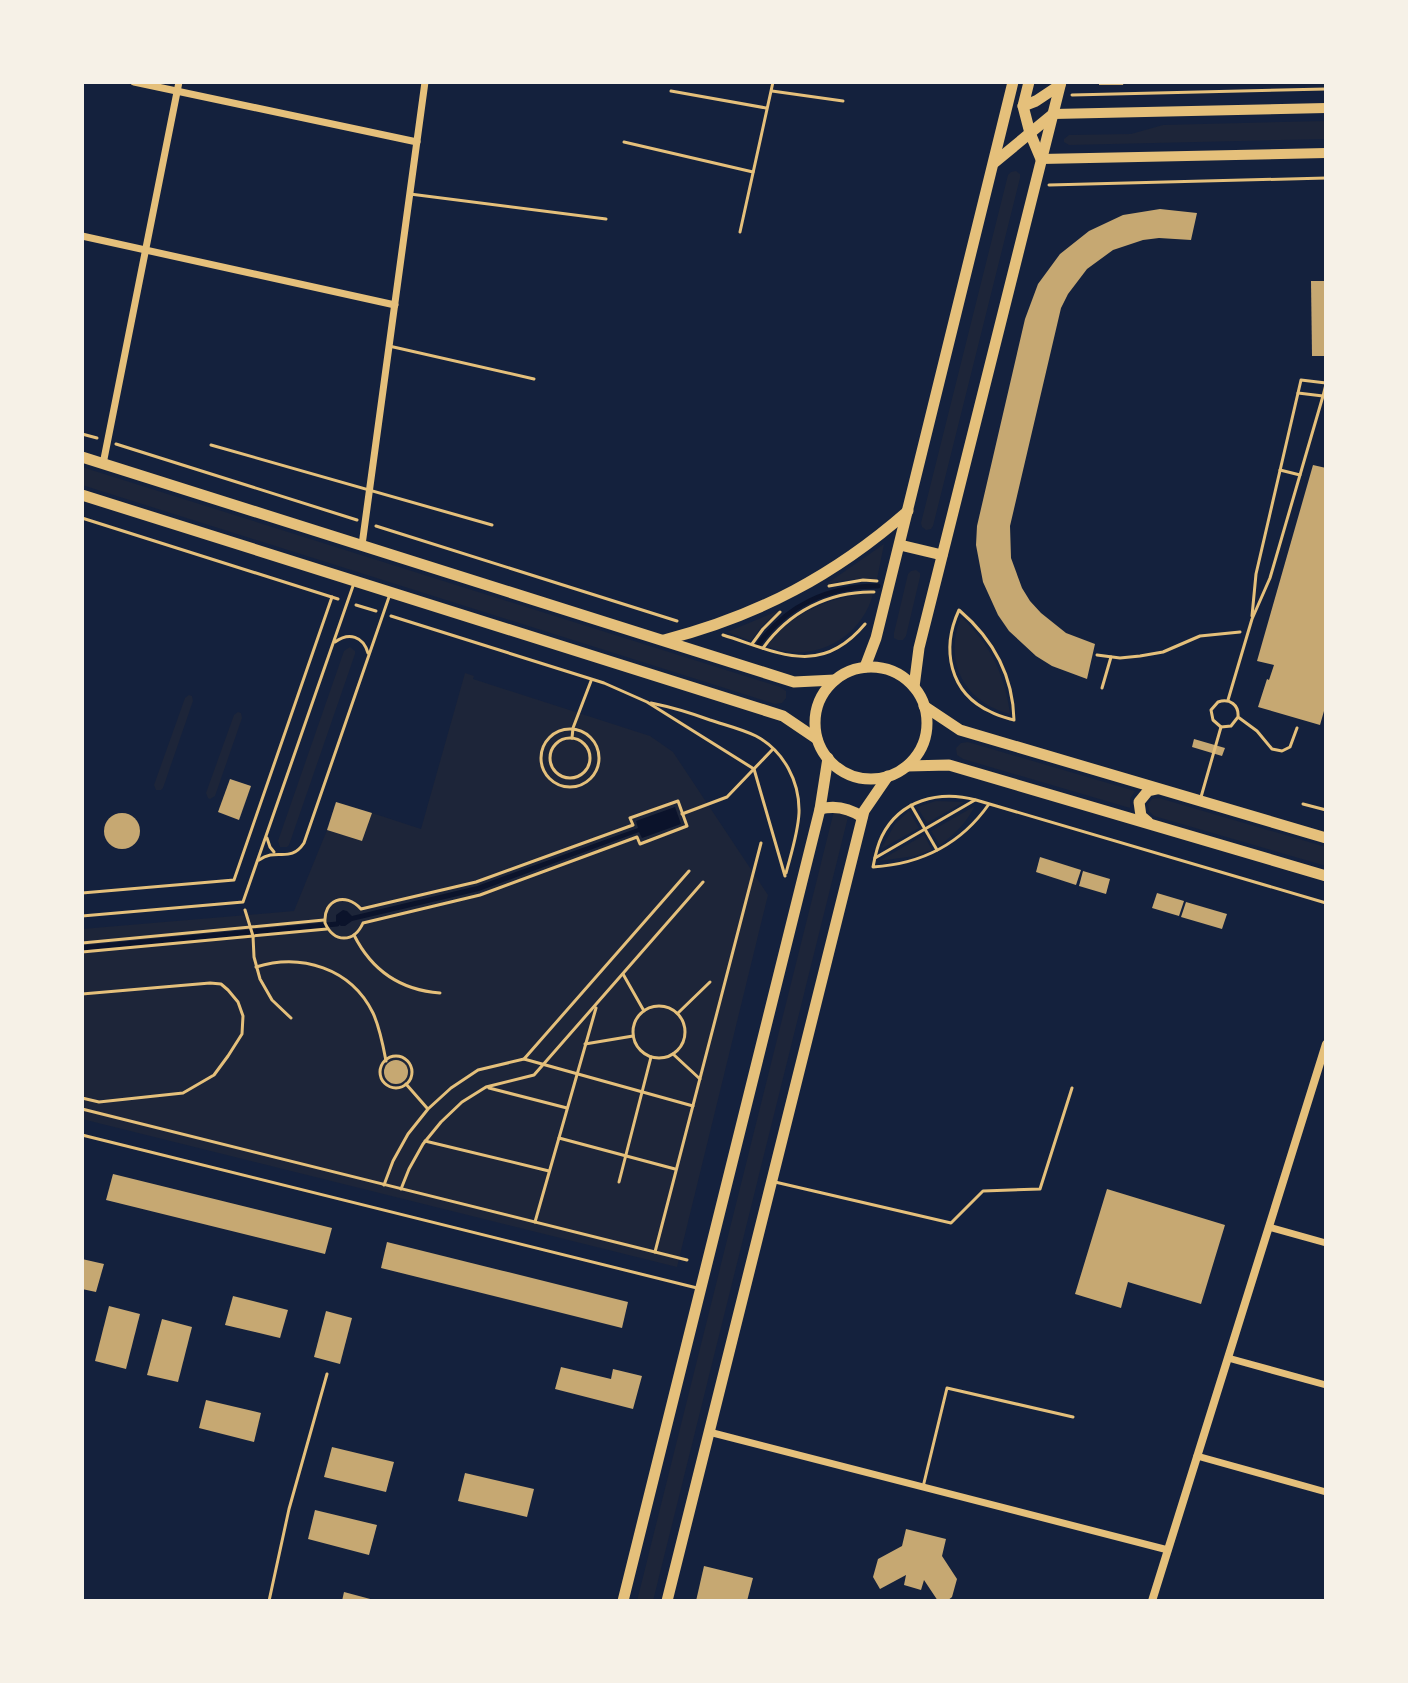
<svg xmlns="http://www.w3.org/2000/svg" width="1408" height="1683" font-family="Montserrat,sans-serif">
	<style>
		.green { fill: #1d2539 }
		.water { fill: #0b132b }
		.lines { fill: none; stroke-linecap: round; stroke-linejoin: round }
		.stream { stroke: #0b132b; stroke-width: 5 }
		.building { fill: #c6a872 }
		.path { stroke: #e5c07b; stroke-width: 3 }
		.service { stroke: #e5c07b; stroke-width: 3 }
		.minor { stroke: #e5c07b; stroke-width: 7 }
		.tertiary { stroke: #e5c07b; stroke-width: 8 }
		.secondary { stroke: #e5c07b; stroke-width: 10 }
		.primary { stroke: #e5c07b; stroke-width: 11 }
	</style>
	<rect width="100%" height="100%" fill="#14213d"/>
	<g class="green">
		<polygon points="1326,121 1326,139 1069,145 1064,142 1064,139 1069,135 1131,134 1163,125"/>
		<polygon points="1016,171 1020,174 1020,178 933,526 931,529 926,530 922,527 921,523 1008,175 1011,172"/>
		<polygon points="82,467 780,687 786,691 786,698 782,703 775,704 82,485"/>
		<polygon points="884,544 877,579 846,580 825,585"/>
		<polygon points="916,570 920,573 920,577 906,636 903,640 898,640 894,638 894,633 908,574 911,571"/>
		<path d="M863,594h10c-12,46 -63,71 -106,52 23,-32 58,-47 96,-52z"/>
		<polygon points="780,610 761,627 751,641 727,632"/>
		<path d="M961,617c29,27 44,58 49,97 -46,-12 -67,-52 -49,-97z"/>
		<polygon points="350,647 355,651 355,654 289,845 287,847 280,847 278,841 344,651"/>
		<polygon points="465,673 474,676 473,679 650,736 673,752 768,895 677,1267 82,1119 82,929 294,911 327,830 362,841 372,813 421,829"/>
		<polygon points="189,695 192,696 193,701 163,788 161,790 156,790 154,785 185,698"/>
		<polygon points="238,712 241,713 242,718 215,796 210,799 208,798 206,793 234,715"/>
		<polygon points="968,742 1135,791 1130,799 1130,808 963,759 957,755 956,748 961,743"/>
		<polygon points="1159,798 1326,847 1326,866 1154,816 1149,811 1148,804 1152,799"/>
		<polygon points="936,801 964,802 927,823 917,807"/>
		<path d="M975,806c-9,17 -20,28 -35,39l-9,-14z"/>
		<polygon points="834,811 848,814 848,817 653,1601 637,1601"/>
		<polygon points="909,811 919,828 881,849 895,824"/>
		<polygon points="924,835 932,850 915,856 879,861"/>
	</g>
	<polygon class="water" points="675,807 681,824 642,838 639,832 479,891 352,921 345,926 341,926 336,922 336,915 343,910 347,911 352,916 477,886 638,828 636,821"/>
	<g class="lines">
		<g class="stream">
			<path d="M758,645c29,-40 71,-59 120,-59"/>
			<polyline points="82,948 337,924"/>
		</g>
	</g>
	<g class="building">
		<polygon points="1099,82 1124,82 1123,85 1099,85"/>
		<polygon points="1160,209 1197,213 1191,240 1159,238 1143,240 1113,250 1087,269 1068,294 1061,308 1010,526 1011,558 1022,588 1030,601 1041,613 1066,633 1095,644 1087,679 1052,666 1036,656 1009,631 998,615 983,582 976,545 977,526 1025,319 1038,284 1060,254 1089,231 1123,215"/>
		<polygon points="1311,281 1326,281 1326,356 1312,356"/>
		<polygon points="1313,465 1326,468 1326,704 1320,725 1258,707 1267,679 1269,680 1274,665 1257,661"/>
		<polygon points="1194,739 1225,748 1222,756 1192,747"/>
		<polygon points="230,779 251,786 239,820 218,812"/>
		<polygon points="336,802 372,813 362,841 327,830"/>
		<circle cx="122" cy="831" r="18"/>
		<polygon points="1040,857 1081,870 1076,885 1036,872"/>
		<polygon points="1083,871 1110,879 1106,894 1079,886"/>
		<polygon points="1157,893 1184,901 1179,916 1152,908"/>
		<polygon points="1186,902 1227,914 1222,929 1181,917"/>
		<circle cx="396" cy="1072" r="12"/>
		<polygon points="113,1174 332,1228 325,1254 106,1200"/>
		<polygon points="1107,1189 1225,1225 1201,1304 1128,1282 1121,1308 1075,1294"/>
		<polygon points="387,1242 628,1302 622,1328 381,1268"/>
		<polygon points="82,1259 104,1264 96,1292 82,1289"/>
		<polygon points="233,1296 288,1310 280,1338 225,1325"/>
		<polygon points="109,1306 140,1314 126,1369 95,1361"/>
		<polygon points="326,1311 352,1318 340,1364 314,1357"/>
		<polygon points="162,1319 192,1327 178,1382 147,1375"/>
		<polygon points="561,1367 611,1379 613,1369 642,1376 633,1409 555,1389"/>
		<polygon points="206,1400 261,1413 254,1442 199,1428"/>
		<polygon points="332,1447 394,1462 386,1492 324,1477"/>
		<polygon points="465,1473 534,1489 527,1517 458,1501"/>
		<polygon points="315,1510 377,1525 369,1555 308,1539"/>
		<polygon points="906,1529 946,1539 942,1556 957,1579 952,1597 947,1601 938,1601 924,1580 921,1590 904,1585 906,1575 880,1589 873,1577 878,1559 902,1546"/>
		<polygon points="704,1566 753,1578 747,1601 696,1601"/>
		<polygon points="344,1592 374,1600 374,1601 342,1601"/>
	</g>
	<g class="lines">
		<g class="path">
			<polyline points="1072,95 1326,89"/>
			<polyline points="1049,185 1326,178"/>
			<polyline points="82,434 97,438"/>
			<polyline points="116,444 357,520"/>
			<polyline points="82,518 338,599"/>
			<polyline points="376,526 677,621"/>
			<polyline points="829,586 863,580 877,581"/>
			<polyline points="356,605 376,611"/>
			<path d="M959,610c34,29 54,66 55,110 -7,-2 -16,-4 -23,-8 -42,-19 -50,-63 -32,-102z"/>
			<polyline points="391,616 604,683 647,702 754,769 785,876"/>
			<path d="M723,635c55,17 97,43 142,-11"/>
			<polyline points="752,644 763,629 780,612"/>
			<path d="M763,648c26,-36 66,-57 111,-56"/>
			<polyline points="1097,655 1120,658 1140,656 1163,652 1200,636 1240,632"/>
			<polyline points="1102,688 1111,657"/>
			<path d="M651,703c20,4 40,10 59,17 15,5 32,9 46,16 28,15 44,46 43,77 -1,20 -8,41 -13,60"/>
			<circle cx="570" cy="758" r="29"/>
			<circle cx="570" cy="758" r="20"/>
			<polyline points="572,738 573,728 591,681"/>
			<path d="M678,801l9,25 -47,18 -3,-7 -157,58 -117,28c-9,20 -29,20 -38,0 -2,-23 20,-32 36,-14l115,-27 157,-57 -3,-7z"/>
			<path d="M989,804c-28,40 -68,60 -116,63 2,-11 4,-21 9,-31 18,-36 57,-46 94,-36l350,103"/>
			<polyline points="1303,804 1326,810"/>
			<polyline points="911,805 937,850"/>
			<polyline points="682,814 727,797 773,749"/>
			<polyline points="875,858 975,800"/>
			<polyline points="82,893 234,880 332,597"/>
			<polyline points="245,910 253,936 254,957 260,979 272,1000 291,1018"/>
			<path d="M354,935c18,36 46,55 86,58"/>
			<polyline points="82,943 324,920"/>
			<polyline points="82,952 327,929"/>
			<path d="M256,967c45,-14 95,1 117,46 7,15 10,32 13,48"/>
			<polyline points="623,974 644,1011"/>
			<polyline points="82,994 210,983 221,984 228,990 238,1002 243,1016 242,1034 228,1056 214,1075 183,1093 99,1102 82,1098"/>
			<circle cx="659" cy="1032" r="26"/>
			<polyline points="678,1013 710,982"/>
			<polyline points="585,1044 633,1036"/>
			<polyline points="673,1054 700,1079"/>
			<circle cx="396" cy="1072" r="16"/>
			<polyline points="524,1059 693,1106"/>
			<polyline points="406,1084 427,1108"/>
			<polyline points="489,1088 567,1108"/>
			<polyline points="82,1109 687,1260"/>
			<polyline points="559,1138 675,1169"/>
			<polyline points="425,1141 549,1171"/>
			<polyline points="619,1182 651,1057"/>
			<polyline points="384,1185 393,1161 408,1134 428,1109 451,1088 478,1070 524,1059 689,871"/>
			<polyline points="401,1189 409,1169 423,1144 441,1122 462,1102 486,1087 534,1075 703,882"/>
			<polyline points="535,1222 596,1008"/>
			<polyline points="655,1252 761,843"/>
		</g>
		<g class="service">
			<polyline points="671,91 766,108"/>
			<polyline points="772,91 843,101"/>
			<polyline points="624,142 753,172"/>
			<polyline points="410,194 606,219"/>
			<polyline points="740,232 773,82"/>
			<polyline points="389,346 534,379"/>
			<polyline points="1326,383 1301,380 1298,393 1323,396 1326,384"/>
			<polyline points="211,445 492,525"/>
			<polyline points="1280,470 1300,475"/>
			<polyline points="1252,616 1256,574 1298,393"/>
			<path d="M335,642c14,-10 28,-6 33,11"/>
			<polyline points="1228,700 1252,619 1270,578 1323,396 1326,396"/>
			<path d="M1238,717l-7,9 -10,1 -8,-7 -2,-10 7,-8c12,-4 21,3 20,15l19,14 15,18 10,2 8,-4 7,-19"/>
			<polyline points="1201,797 1221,727"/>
			<polyline points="267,838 270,847 274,852"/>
			<path d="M259,860c18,-13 31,4 45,-17l85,-246"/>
			<polyline points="82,916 243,902 353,586"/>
			<polyline points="82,1135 697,1288"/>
			<polyline points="775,1182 951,1223 983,1191 1040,1189 1072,1088"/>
			<polyline points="923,1487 947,1388 1073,1417"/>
			<polyline points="269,1601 289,1509 327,1374"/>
		</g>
		<g class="minor">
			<polyline points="134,82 417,142"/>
			<polyline points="82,236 395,305"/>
			<polyline points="103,464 179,82"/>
			<polyline points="362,545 425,82"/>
			<polyline points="1269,1227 1326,1243"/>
			<polyline points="1228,1358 1326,1385"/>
			<polyline points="709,1432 1168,1550"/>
			<polyline points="1197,1456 1326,1492"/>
		</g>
		<polyline class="tertiary" points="1152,1601 1326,1044"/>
		<g class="secondary">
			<polyline points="1053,114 1326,108"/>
			<polyline points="1041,159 1326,153"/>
		</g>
		<g class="primary">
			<polyline points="1029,82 1023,106 1030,133 1041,159"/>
			<polyline points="1023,106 1036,101 1060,85"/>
			<polyline points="995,162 1052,115"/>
			<polyline points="82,457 794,682 835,680"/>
			<polyline points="82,495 783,716 817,739"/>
			<polyline points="900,545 942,555"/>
			<path d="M664,640c94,-24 171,-65 244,-129"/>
			<polyline points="865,667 876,638 1013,82"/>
			<circle cx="871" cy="723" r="56"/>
			<polyline points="914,687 919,648 1061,82"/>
			<polyline points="924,706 960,730 1326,838"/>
			<polyline points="907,766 949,765 1326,876"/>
			<path d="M820,809c16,-4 29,-1 42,8"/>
			<polyline points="1148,822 1141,816 1139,802 1148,791 1157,789"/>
			<polyline points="623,1601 820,809 828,758"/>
			<polyline points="667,1601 864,811 888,776"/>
		</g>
	</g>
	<rect width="1408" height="1683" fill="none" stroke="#f6f1e7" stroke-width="168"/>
</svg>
